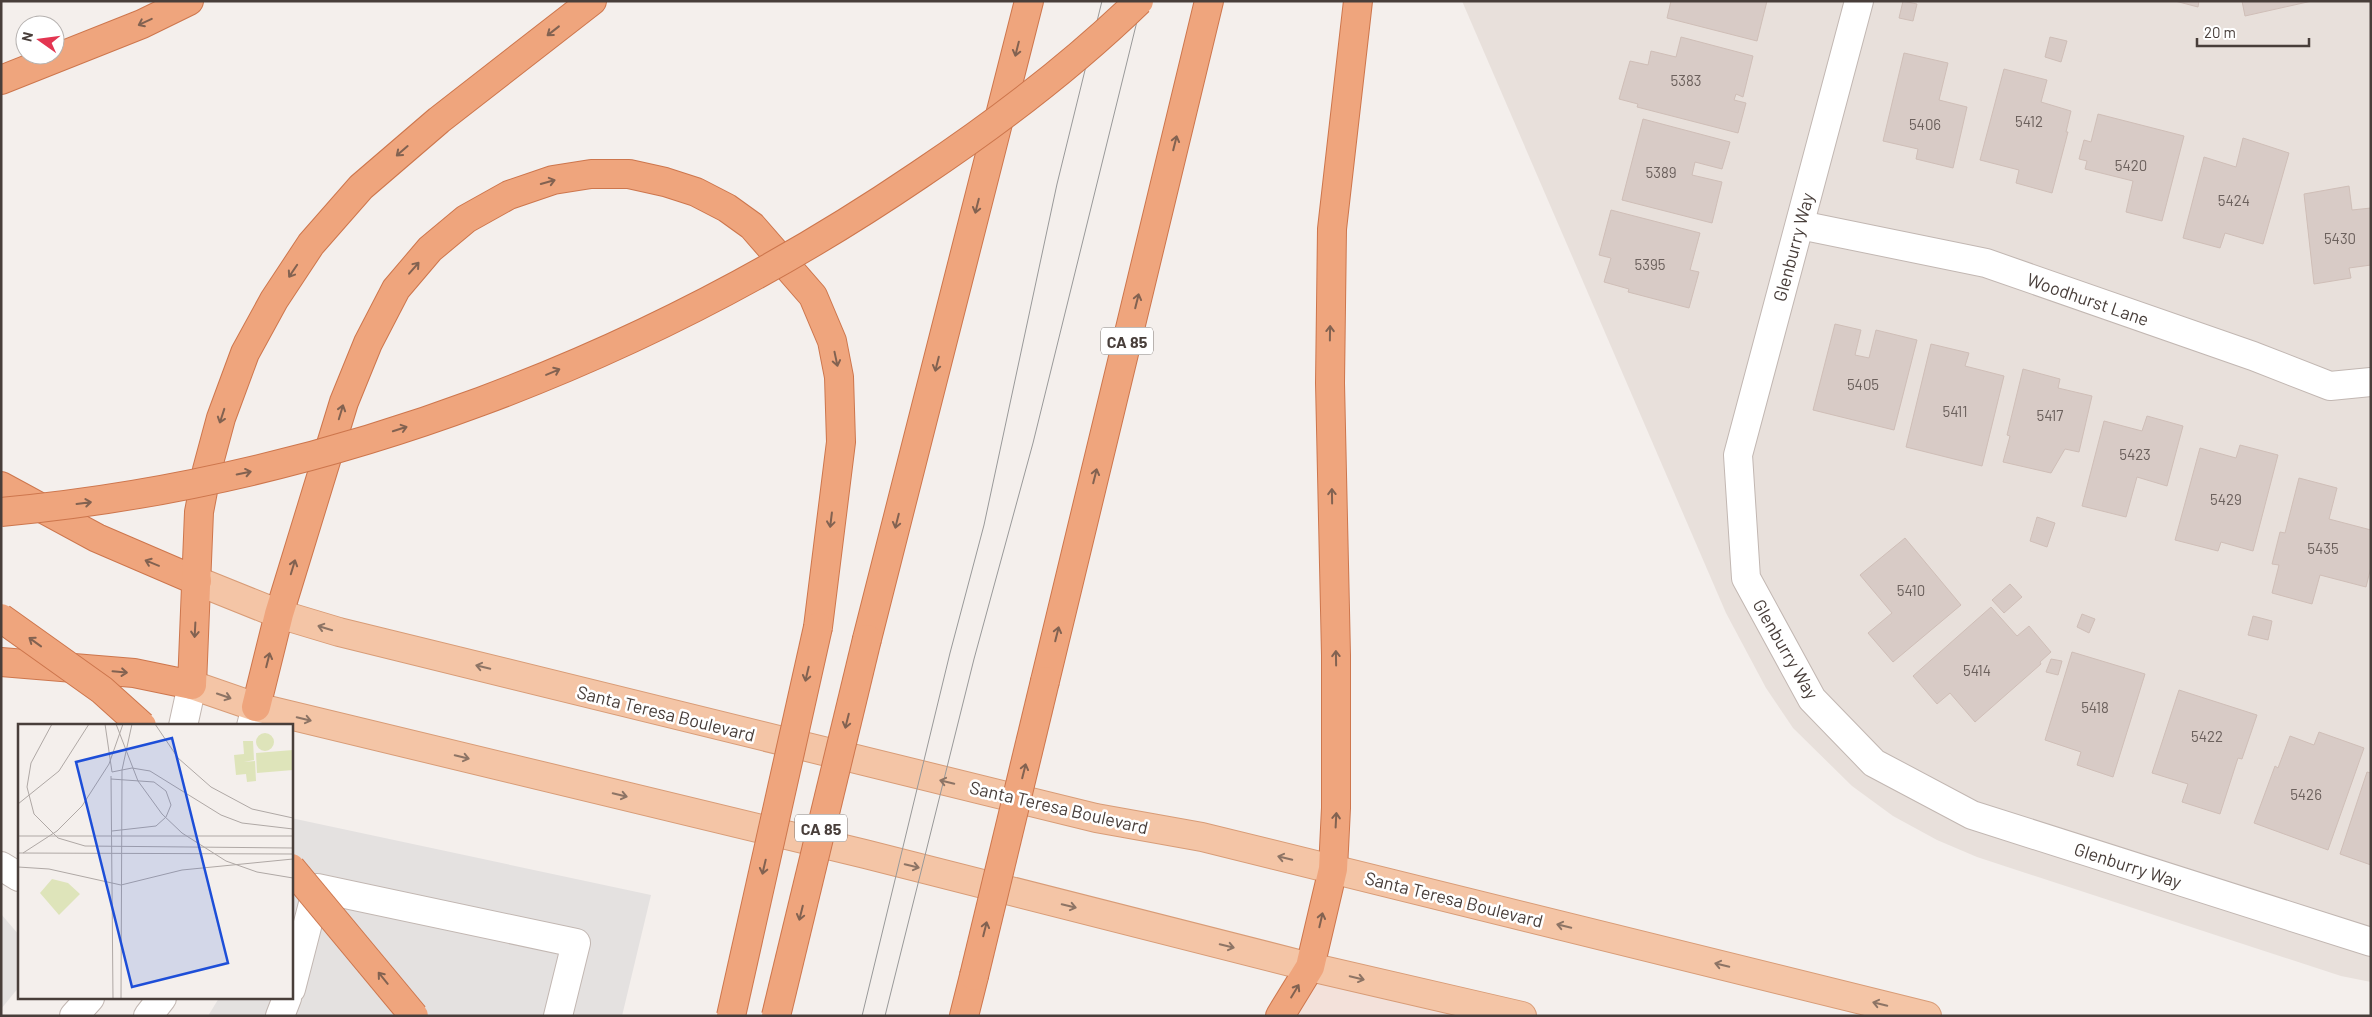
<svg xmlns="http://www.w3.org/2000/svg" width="2372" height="1017" font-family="Barlow,sans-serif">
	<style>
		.residential { fill: #e8e0db }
		.commercial { fill: #f3e1da }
		.parking { fill: #e4e1e0 }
		.building { fill: #d8cbc6; stroke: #cfbeb7 }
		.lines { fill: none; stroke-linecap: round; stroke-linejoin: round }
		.minor-casing { stroke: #c2b7b2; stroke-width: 30 }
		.major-casing { stroke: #d89c77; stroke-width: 30 }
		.highway-casing { stroke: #cd764d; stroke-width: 30 }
		.minor { stroke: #fff; stroke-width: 28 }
		.major { stroke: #f4c5a6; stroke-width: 28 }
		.highway { stroke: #efa57d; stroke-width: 28 }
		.tram { stroke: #999; stroke-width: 1 }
		.highway-bridge-casing { stroke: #cd764d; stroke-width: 30; stroke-linecap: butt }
		.highway-bridge { stroke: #efa57d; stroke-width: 28 }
		.oneway { stroke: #826251 }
		.oneway2 { stroke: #8d7465 }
		.labels { text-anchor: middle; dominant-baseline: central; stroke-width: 5; stroke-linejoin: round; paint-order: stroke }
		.number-label { font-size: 15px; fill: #6c615d }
		.shield { fill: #fff; stroke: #7f7875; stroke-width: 1 }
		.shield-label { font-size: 16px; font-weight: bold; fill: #483e3a }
		.street-label { font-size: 18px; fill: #483e3a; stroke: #fff }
		.inset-road { fill: none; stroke: #afa8a5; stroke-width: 1 }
		.view { fill: #1d4ed8; fill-opacity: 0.15; stroke: #1d4ed8; stroke-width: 2.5 }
		.inset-edge { fill: none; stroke: #483e3a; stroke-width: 2.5 }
	</style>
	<rect width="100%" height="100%" fill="#f4efec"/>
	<polygon class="residential" points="1462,1 2371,1 2371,982 2341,976 1977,857 1937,840 1893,816 1852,786 1793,728 1766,688 1726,613"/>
	<polygon class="commercial" points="1310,967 1522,1016 1280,1016"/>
	<g class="parking">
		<polygon points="291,818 651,895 622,1016 208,1016 219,998 291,998"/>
		<polygon points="1,914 19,935 19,987 1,1009"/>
	</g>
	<g class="building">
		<polygon points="1671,1 1767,1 1757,41 1667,18"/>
		<polygon points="1903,1 1917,4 1913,21 1899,18"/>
		<polygon points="2175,1 2199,1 2198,7"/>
		<polygon points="2242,1 2312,1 2245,16"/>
		<polygon points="1681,37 1753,56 1743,97 1736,94 1734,100 1746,103 1738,133 1637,107 1638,104 1619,99 1630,61 1648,65 1651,51 1676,57"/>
		<polygon points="2050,37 2067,41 2061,62 2045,57"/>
		<polygon points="1904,53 1948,63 1939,100 1967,107 1953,168 1916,159 1918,149 1883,141"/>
		<polygon points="2004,69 2047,80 2041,102 2071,111 2066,132 2068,132 2052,193 2016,183 2019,170 1980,160"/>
		<polygon points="2098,114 2184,136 2162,221 2126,212 2133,181 2085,169 2087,161 2079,159 2084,140 2091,142"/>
		<polygon points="1643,119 1730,142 1722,169 1695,162 1692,175 1722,182 1712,223 1622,200"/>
		<polygon points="2243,138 2289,153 2263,244 2225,233 2220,248 2183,238 2204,157 2236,167"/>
		<polygon points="2349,186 2352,210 2371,208 2371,265 2349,268 2351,278 2314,284 2304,194"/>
		<polygon points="1611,210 1700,233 1690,270 1699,272 1689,308 1628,292 1629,289 1604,282 1611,258 1599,255"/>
		<polygon points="1835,324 1861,330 1855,355 1869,358 1876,330 1917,340 1894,430 1813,410"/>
		<polygon points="1931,344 1969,353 1965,366 2004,376 1982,466 1906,447"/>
		<polygon points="2023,369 2060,379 2058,388 2092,396 2079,452 2065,449 2051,473 2003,462 2010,436 2007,435"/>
		<polygon points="2147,416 2183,426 2167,486 2137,477 2126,517 2082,506 2104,421 2142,431"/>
		<polygon points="2240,445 2278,455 2253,551 2221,542 2218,551 2175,540 2200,448 2236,458"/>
		<polygon points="2299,478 2337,488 2329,519 2371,530 2371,567 2366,587 2320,575 2312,604 2272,593 2279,565 2272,564 2280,532 2285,533"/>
		<polygon points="2037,517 2055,523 2047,547 2030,541"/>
		<polygon points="1905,538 1961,605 1893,662 1868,633 1892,613 1860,575"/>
		<polygon points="2010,584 2022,597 2004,613 1992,600"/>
		<polygon points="1991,607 2017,636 2029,626 2051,652 2040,662 2041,664 1975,722 1950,693 1937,704 1913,676"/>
		<polygon points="2082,614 2095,619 2089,633 2077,627"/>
		<polygon points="2253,616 2272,621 2268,640 2248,635"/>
		<polygon points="2072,652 2145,674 2113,777 2077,765 2081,752 2045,740"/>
		<polygon points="2051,659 2062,661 2058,675 2046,672"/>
		<polygon points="2179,690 2257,715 2242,759 2238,758 2220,814 2182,802 2188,784 2152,773"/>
		<polygon points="2319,732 2364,748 2328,850 2254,823 2275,766 2278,768 2290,736 2314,745"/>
		<polygon points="2367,772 2371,773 2371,865 2340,854"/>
	</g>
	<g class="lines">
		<g class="minor-casing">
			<g id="minor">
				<polyline points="1859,1 1738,455 1746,578 1812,699 1874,763 1972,815 2371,942"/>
				<polyline points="1800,225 1986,263 2253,356 2330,386 2371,382"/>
				<polyline points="183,726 192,685"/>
				<polyline points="251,726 256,707"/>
				<polyline points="1,866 19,877"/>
				<polyline points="291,989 317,888 576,943 558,1016"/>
				<polyline points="74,1016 90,998"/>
				<polyline points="148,1016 162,998"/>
				<polyline points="280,1016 287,998"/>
			</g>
		</g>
		<g class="major-casing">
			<g id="major">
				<polyline points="197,581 279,614 339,632 1096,818 1202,837 1927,1016"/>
				<polyline points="192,685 256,707 865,854 1310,967 1522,1016"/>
			</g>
		</g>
		<g class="highway-casing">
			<g id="highway">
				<polyline points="1,80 142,24 189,1"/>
				<polyline points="1,486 97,538 197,581"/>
				<polyline points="867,639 1029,1"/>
				<polyline points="1,662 134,673 192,685 199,512 207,470 221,418 245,353 274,300 311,244 361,187 439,120 592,1"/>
				<polyline points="1045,681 1209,1"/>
				<polyline points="256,707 279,614 344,402 368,343 396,289 430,249 466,219 509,195 553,180 591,174 629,174 665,182 696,192 727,208 752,226 813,296 832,341 839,377 841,442 818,627"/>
				<polyline points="964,1016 974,976"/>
				<polyline points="1280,1016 1310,967 1333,869 1336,808 1336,655 1330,383 1332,229 1358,1"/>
			</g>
		</g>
		<use href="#minor" class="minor"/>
		<use href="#major" class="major"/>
		<use href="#highway" class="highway"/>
		<g class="tram">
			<polyline points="862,1016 950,653 984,525 1057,184 1102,1"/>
			<polyline points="885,1016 974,659 1033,443 1142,1"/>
		</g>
		<g class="highway-bridge-casing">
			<g id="highway-bridge">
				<path d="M1,512c328,-30 647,-153 918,-337 78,-52 153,-109 220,-174"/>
				<polyline points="1,618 102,690 142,726"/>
				<polyline points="291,868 414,1016"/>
				<polyline points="974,976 1045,681"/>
				<polyline points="731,1016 818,627"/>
				<polyline points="776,1016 867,639"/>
			</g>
		</g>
		<use href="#highway-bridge" class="highway-bridge"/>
	</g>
	<defs><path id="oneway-shaft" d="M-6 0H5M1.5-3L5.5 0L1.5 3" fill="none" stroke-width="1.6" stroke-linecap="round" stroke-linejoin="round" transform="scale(1.25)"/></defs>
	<g class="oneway">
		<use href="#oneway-shaft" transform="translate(145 22) rotate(155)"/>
		<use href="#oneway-shaft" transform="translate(553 31) rotate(142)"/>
		<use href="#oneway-shaft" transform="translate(1017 49) rotate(104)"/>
		<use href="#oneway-shaft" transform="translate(1175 143) rotate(-76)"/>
		<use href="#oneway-shaft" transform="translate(402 151) rotate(139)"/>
		<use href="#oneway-shaft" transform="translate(548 182) rotate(-16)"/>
		<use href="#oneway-shaft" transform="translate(977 206) rotate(104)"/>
		<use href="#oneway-shaft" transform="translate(414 268) rotate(-49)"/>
		<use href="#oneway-shaft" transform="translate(293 271) rotate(124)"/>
		<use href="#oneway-shaft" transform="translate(1137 301) rotate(-76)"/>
		<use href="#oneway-shaft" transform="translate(1330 333) rotate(-89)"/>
		<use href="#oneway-shaft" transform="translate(836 359) rotate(78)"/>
		<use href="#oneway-shaft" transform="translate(937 364) rotate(104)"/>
		<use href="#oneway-shaft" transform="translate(553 372) rotate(-23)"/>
		<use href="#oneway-shaft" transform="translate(341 412) rotate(-73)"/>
		<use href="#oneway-shaft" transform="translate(222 416) rotate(108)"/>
		<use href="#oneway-shaft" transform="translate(400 429) rotate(-18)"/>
		<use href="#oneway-shaft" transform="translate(244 473) rotate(-12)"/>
		<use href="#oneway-shaft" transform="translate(1095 476) rotate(-76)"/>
		<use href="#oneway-shaft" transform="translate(1332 496) rotate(-91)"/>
		<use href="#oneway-shaft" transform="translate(84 503) rotate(-7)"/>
		<use href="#oneway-shaft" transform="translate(831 520) rotate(97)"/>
		<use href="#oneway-shaft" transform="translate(897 521) rotate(104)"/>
		<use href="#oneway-shaft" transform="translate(152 563) rotate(-158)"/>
		<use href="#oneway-shaft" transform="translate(293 567) rotate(-73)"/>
		<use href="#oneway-shaft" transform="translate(195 630) rotate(93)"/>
		<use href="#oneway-shaft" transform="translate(1057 634) rotate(-76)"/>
		<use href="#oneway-shaft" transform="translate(35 642) rotate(-144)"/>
		<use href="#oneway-shaft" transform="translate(1336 658) rotate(-91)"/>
		<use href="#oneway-shaft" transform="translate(268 660) rotate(-76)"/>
		<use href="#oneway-shaft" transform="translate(120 672) rotate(5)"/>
		<use href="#oneway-shaft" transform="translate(807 674) rotate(103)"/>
		<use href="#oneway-shaft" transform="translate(847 721) rotate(104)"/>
		<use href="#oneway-shaft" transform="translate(1024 771) rotate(-76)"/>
		<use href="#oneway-shaft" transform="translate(1336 820) rotate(-87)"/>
		<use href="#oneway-shaft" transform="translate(764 867) rotate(103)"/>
		<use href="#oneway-shaft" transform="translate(801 913) rotate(104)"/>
		<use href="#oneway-shaft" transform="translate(1321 920) rotate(-77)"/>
		<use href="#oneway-shaft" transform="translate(985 929) rotate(-76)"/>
		<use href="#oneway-shaft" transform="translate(383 978) rotate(-129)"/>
		<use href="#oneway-shaft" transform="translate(1295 991) rotate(-59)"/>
	</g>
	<g class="oneway2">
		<use href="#oneway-shaft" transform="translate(325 628) rotate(-163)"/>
		<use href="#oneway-shaft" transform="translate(483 667) rotate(-166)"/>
		<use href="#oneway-shaft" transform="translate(224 696) rotate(19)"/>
		<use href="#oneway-shaft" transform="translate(304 719) rotate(14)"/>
		<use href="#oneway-shaft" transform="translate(462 757) rotate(14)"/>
		<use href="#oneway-shaft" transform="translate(947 782) rotate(-166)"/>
		<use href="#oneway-shaft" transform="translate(620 795) rotate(14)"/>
		<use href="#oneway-shaft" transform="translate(1285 858) rotate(-166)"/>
		<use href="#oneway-shaft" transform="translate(912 866) rotate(14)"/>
		<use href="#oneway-shaft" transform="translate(1069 906) rotate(14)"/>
		<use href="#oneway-shaft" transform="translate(1564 926) rotate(-166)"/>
		<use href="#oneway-shaft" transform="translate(1227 946) rotate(14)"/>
		<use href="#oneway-shaft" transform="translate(1722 965) rotate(-166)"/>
		<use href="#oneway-shaft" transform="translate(1357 978) rotate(13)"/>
		<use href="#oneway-shaft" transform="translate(1880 1004) rotate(-166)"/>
	</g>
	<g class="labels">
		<g class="number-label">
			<text x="1686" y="80">5383</text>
			<text x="2029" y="121">5412</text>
			<text x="1925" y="124">5406</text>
			<text x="2131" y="165">5420</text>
			<text x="1661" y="172">5389</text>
			<text x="2234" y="200">5424</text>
			<text x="2340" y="238">5430</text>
			<text x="1650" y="264">5395</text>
			<text x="1863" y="384">5405</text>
			<text x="1955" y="411">5411</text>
			<text x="2050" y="415">5417</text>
			<text x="2135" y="454">5423</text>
			<text x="2226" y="499">5429</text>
			<text x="2323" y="548">5435</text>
			<text x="1911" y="590">5410</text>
			<text x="1977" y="670">5414</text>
			<text x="2095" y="707">5418</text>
			<text x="2207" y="736">5422</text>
			<text x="2306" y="794">5426</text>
		</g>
		<g class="shield">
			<rect x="1101" y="327.5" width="52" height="27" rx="4"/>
			<rect x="795" y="814.5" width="52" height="27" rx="4"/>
		</g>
		<g class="shield-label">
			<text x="1127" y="341">CA 85</text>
			<text x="821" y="828">CA 85</text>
		</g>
		<g class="street-label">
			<text transform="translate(1793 247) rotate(-75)">Glenburry Way</text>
			<text transform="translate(2088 299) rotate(19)">Woodhurst Lane</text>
			<text transform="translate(1786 649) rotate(60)">Glenburry Way</text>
			<text transform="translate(666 713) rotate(14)">Santa Teresa Boulevard</text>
			<text transform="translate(1059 807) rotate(13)">Santa Teresa Boulevard</text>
			<text transform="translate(2128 865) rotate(18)">Glenburry Way</text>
			<text transform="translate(1454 899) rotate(14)">Santa Teresa Boulevard</text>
		</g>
	</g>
	<g transform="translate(18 724)">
		<rect width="275" height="275" fill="#f4efec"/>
		<path d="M238 18a9 9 0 1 1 18 0a9 9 0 1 1-18 0ZM225,17h10l1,19 -10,2 11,-1 1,20 -9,1 -1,-8 -10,1 -2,-20 10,-1zM275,26v20l-36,3 -1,-20zM34,155l16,4 12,11 -21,21 -19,-22z" fill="#dee4ba"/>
		<path class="inset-road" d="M34,0l-21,39 -4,24 7,27 24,24 27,8 208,2M87,0l7,48 20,-4 18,3 71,44 21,8 51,6M98,0l22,57 24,33 20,19 44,28 31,11 36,6M137,0l23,34 33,29 41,22 41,9M104,46l10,-46M93,52l2,223M93,55l43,3 12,9 5,14 -5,12 -10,9 -44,5M0,80l41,-33 30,-47M0,112h275M0,129l275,1M5,129l34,-22 25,-25 27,-42 14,-40M0,143l31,2 72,16 61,-15 111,-11M103,275l1,-229"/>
		<path class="view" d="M154,14l56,225 -96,24 -56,-225z"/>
		<rect width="275" height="275" class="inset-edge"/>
	</g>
	<rect width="2372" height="1017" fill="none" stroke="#483e3a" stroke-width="5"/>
	<g transform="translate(40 40) rotate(284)"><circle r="24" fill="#ffffff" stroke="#b6b2b0"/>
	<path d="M0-4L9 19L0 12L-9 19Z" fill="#e33551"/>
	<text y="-8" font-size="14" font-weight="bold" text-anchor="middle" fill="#483e3a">N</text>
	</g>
	<path d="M2197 38v8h112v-8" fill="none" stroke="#483e3a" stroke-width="2.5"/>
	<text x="2204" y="38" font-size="15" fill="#483e3a" stroke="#ffffff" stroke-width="4" paint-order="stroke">20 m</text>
</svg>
